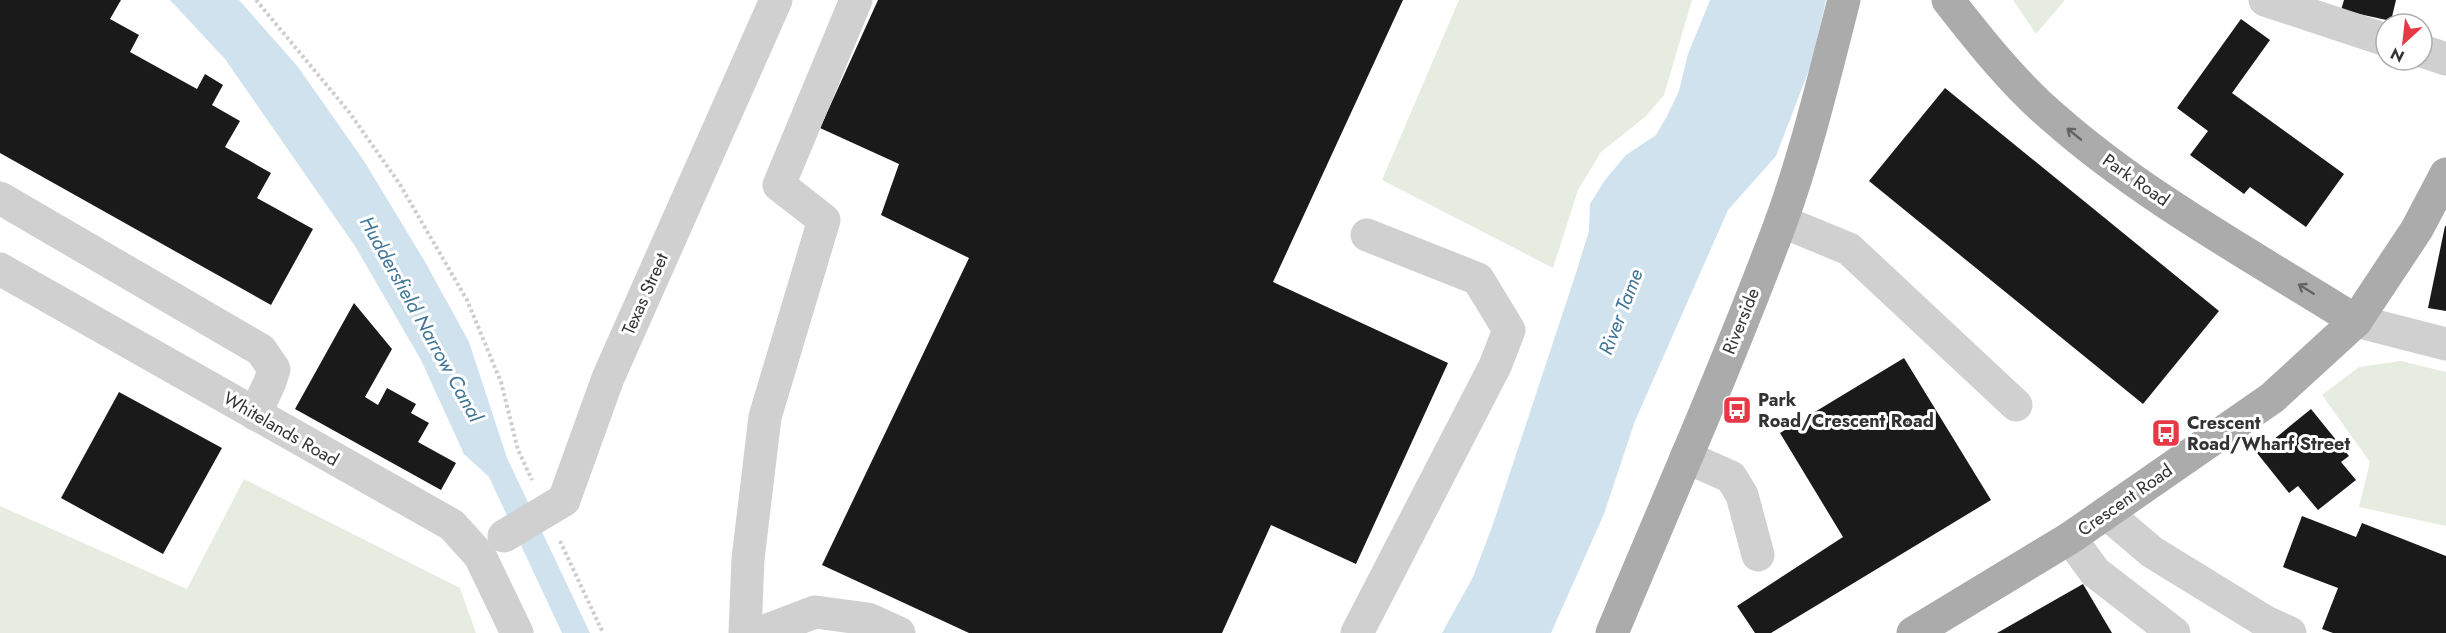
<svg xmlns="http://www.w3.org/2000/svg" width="2446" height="633" font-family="Jost,sans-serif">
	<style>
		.green { fill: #e6ecdf }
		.water { fill: #cfe2ee }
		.building { fill: #1a1a1a }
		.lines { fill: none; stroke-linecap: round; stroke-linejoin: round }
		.path { stroke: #cdcdcd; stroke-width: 4; stroke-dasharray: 3 3; stroke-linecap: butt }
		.minor { stroke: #d0d0d0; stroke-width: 33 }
		.major { stroke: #ababab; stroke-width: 33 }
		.minor-bridge { stroke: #d0d0d0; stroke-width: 33 }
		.oneway { stroke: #636363 }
		.labels { text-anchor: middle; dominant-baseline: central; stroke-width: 6; stroke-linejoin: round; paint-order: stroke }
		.street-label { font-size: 18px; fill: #333; stroke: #fff }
		.poi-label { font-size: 18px; font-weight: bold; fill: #333; stroke: #fff; text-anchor: start }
		.water-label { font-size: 20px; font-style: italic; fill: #3f7597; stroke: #fff }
	</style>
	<rect width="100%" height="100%" fill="#fff"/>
	<g class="green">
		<polygon points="1459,0 1692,0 1664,95 1645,117 1601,152 1578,190 1553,268 1382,180"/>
		<polygon points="2013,0 2065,0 2036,34"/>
		<polygon points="2401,361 2446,372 2446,526 2359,507 2370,462 2322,395 2359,367"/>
		<polygon points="244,479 460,588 476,633 0,633 0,506 187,589"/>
	</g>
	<g class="water">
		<polygon points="170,0 239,0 298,67 364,161 424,260 469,342 507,458 590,633 562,633 489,477 464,454 421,360 355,246 225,59"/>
		<polygon points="1710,0 1826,0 1812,62 1776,156 1728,210 1635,421 1604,514 1551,633 1442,633 1473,577 1492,527 1576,273 1589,231 1590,204 1605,180 1626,155 1656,135 1667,116 1679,91 1688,54"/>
	</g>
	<g class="building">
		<polygon points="0,0 121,0 110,19 139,35 130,52 197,89 205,74 223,85 212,105 240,121 225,147 271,173 257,198 313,229 271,305 0,153"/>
		<polygon points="878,0 1403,0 1273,282 1448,363 1356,564 1271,525 1222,633 969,633 822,565 969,258 881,215 899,164 820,128"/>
		<polygon points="2344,0 2396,0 2391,21 2341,10"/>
		<polygon points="2241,19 2270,40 2232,93 2344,174 2306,227 2250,187 2244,194 2190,155 2208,131 2177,108"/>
		<polygon points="1945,88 2219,311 2143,404 1869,181"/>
		<polygon points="2445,226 2446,226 2446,311 2428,308"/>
		<polygon points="354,303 392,349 365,397 378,405 387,388 416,404 411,413 429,423 418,442 456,463 441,490 295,409"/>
		<polygon points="1904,358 1991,500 1771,633 1755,633 1737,606 1843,537 1780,433"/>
		<polygon points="119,392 222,448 163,554 61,498"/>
		<polygon points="2311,409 2349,456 2341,462 2356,480 2318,510 2298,486 2289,493 2257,453"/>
		<polygon points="2302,516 2356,537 2362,523 2446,556 2446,633 2333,633 2322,629 2338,588 2283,567"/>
		<polygon points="2083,584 2112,633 1997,633"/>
	</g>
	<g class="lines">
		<g class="path">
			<polyline points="256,0 349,112 399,183 467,300 501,382 518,450 532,480"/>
			<polyline points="560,541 603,633"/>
		</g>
		<g class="minor">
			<polyline points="2265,0 2386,40"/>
			<polyline points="2422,51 2446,59"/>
			<polyline points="0,198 261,350 274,369 270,382 255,414"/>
			<polyline points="1781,221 1849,249 2016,405"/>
			<polyline points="0,269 452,525 480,556 517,633"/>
			<polyline points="2356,321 2446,344"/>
			<polyline points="1686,457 1731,477 1742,495 1758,555"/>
			<polyline points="564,500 608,378 776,0"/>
			<polyline points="2106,513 2152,552 2266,622 2290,633"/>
			<polyline points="2070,538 2095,572 2174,633"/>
			<polyline points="745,633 748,559 765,417 824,220 779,185 856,0"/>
			<polyline points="760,633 815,612 868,619 899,633"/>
			<polyline points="1357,633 1495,366 1509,330 1478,279 1367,235"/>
		</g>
		<g class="major">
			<path d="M1948,0c32,41 66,84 106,118 91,80 199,138 302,203"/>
			<path d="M1612,633c57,-136 117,-272 169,-411 26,-72 44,-148 63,-222"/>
			<polyline points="1913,633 2070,538 2272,398 2356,321 2417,229 2446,174"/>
		</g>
		<polyline class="minor-bridge" points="504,536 564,500"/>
	</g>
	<defs><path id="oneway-shaft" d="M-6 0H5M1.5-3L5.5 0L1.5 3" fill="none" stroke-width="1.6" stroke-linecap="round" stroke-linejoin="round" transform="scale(1.5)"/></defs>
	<g class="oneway">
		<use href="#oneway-shaft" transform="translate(2074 134) rotate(-141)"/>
		<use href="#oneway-shaft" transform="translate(2306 289) rotate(-148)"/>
	</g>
	<defs>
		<g id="bus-square" transform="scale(1.5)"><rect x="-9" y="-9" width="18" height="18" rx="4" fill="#e63946" stroke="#fff"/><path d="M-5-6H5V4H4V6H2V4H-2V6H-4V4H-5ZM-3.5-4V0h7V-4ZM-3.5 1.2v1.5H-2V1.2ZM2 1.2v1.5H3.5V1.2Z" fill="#fff"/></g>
	</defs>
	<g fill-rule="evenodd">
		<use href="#bus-square" x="1737" y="410"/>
		<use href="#bus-square" x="2166" y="433"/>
	</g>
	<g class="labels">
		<g class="street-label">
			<text transform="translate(2136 180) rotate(35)">Park Road</text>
			<text transform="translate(645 294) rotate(-66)">Texas Street</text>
			<text transform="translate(1741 321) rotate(-68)">Riverside</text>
			<text transform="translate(281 429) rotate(30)">Whitelands Road</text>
			<text transform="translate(2125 500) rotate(-35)">Crescent Road</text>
		</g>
		<g class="poi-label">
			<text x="1758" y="400">Park<tspan x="1758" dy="21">Road/Crescent Road</tspan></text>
			<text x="2187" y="423">Crescent<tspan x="2187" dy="21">Road/Wharf Street</tspan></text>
		</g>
		<g class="water-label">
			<text transform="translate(1621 312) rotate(-69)">River Tame</text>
			<text transform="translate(421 319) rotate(61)">Huddersfield Narrow Canal</text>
		</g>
	</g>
	<g transform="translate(2404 42) rotate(207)"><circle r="28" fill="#ffffff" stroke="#adadad" stroke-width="1.5"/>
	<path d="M0-4.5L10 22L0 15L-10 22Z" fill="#e63946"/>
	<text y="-9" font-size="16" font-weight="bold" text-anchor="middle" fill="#333333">N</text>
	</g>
</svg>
